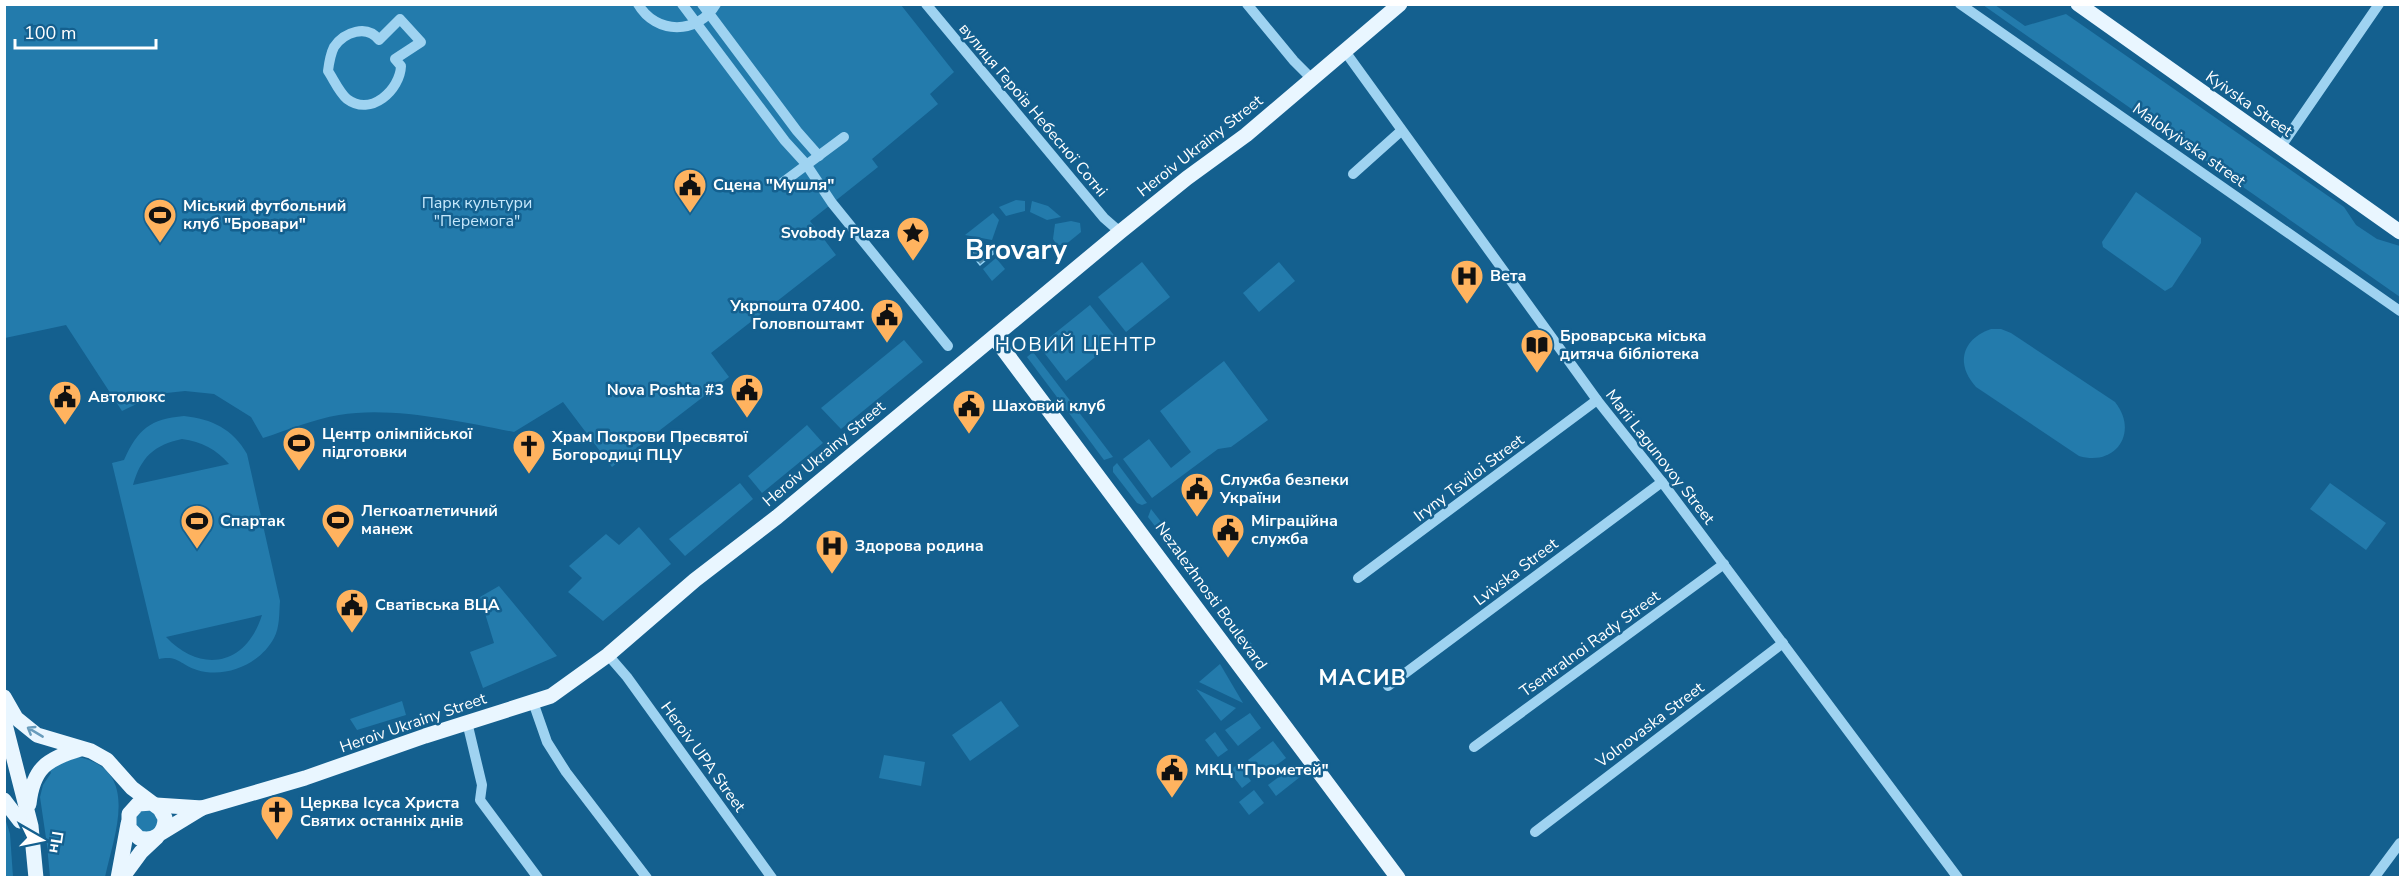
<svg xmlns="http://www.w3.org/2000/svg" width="2405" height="882" font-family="'Nunito Sans',sans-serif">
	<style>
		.green { fill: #237bac; fill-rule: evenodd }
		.water { fill: #4b83a3; stroke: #91d1f4; stroke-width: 1.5 }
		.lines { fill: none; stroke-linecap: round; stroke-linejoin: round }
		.minor { stroke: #9fd3f1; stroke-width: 10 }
		.major { stroke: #e9f6ff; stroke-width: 15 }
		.oneway { stroke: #699cbc }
		.labels { text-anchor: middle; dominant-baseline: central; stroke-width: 5; stroke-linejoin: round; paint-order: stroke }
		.street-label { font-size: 16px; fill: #fff; stroke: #14608f }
		.poi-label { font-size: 16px; font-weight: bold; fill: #fff; stroke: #14608f; text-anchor: start }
		.park-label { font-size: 16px; fill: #c6e8fc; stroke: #14608f }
		.quarter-label { font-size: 20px; letter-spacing: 1.5px; fill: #fff; stroke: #14608f }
		.district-label { font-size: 22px; font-weight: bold; letter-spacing: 1.5px; fill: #fff; stroke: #14608f }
		.town-label { font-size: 28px; font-weight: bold; fill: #fff; stroke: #14608f }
	</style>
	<rect width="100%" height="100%" fill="#14608f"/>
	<g class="green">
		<path d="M4,5h897l53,67 -24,22 8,10 -66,55 6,8 -68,54 26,34 -125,98 18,24 -117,90 -49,-65 -49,30c-53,-10 -120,-26 -175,-17 -25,4 -51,15 -76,23l-12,-21 -37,-23 -29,-3 -28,3 -35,17 -56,-86 -61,13z"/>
		<polygon points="1983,5 1995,5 2025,26 2066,14 2344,207 2356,225 2377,239 2400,246 2400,297"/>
		<polygon points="2136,192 2201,238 2201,243 2172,287 2165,291 2103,247 2102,242"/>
		<polygon points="1016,200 1025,201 1025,211 1006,216 999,207"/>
		<polygon points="1032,201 1048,206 1061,217 1047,220 1030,212"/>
		<polygon points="993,213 999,220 992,240 965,235"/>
		<polygon points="1071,221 1080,223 1081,232 1065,245 1057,245 1053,239 1055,224"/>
		<polygon points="996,258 1005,269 992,281 983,269"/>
		<polygon points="1142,262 1170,297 1126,332 1098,297"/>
		<polygon points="1279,262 1295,281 1259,312 1243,293"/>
		<polygon points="1090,305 1117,339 1066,381 1039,346"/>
		<path d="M1991,329h10l10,4 104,69c24,30 1,65 -36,54l-103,-69c-21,-23 -14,-48 15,-58z"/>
		<polygon points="904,340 923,362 841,429 821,408"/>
		<polygon points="1033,352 1113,457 1104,460 1027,357"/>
		<polygon points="1224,361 1268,420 1231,447 1218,449 1152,498 1123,459 1149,439 1171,468 1191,452 1160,411"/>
		<path d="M184,416c28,3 49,13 63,38l33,147c-1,12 0,26 -6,37 -14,26 -48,41 -77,32 -17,-5 -18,-15 -38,-11l-47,-196 12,-3c14,-31 26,-41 60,-44zM182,439c20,3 34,10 47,25l-96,21c8,-28 21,-40 49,-46zM262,615c-16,51 -61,59 -96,22z"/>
		<polygon points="807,425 823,443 762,493 748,476"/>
		<polygon points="1117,463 1147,503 1142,505 1137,503 1113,472 1113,467"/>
		<polygon points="740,483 753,499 685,556 669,539"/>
		<polygon points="2330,483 2386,523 2366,550 2310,509"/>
		<polygon points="1151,509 1176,541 1170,546 1148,517"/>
		<polygon points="639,527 671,564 603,621 568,592 582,578 569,566 606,534 619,545"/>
		<polygon points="1180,547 1198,571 1192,575 1174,552"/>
		<polygon points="499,586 557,656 483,688 470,652 494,643 480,597"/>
		<polygon points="1235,622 1255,648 1250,652 1230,626"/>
		<polygon points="1220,664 1243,703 1199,682"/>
		<polygon points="1196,689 1236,708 1221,721"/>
		<polygon points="402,701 406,715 357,730 350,719"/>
		<polygon points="1001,701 1019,726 970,761 952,735"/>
		<polygon points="1250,713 1261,728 1238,746 1225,730"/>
		<polygon points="1215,732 1228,750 1218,757 1205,740"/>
		<polygon points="1273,741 1286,758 1261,777 1248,760"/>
		<polygon points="884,755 925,762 921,786 879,778"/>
		<path d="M79,757c62,14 35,77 26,120h-55l-3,-32 -7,-48 3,-12 8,-12 -2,-6z"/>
		<polygon points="1238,764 1251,781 1242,788 1229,771"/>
		<polygon points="1292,767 1300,777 1276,796 1268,785"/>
		<polygon points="1254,790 1264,803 1249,815 1239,802"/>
		<polygon points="142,809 156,812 159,827 146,836 133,821"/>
		<polygon points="4,815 10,834 13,877 5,877"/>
	</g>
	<polygon class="water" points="984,244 992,245 993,254 980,265 971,254"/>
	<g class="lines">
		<g class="minor">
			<path d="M638,4c18,31 60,31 78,0"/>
			<polyline points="682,4 785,141 806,164 832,203 948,346"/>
			<polyline points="702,4 797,131 819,156"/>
			<polyline points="926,4 1104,218 1120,232"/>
			<polyline points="1247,4 1294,61 1311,78"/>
			<polyline points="1960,4 2400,311"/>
			<path d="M400,19l21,23 -26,17 6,7c-1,24 -30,51 -54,33 -8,-7 -13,-19 -19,-28 1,-8 2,-16 6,-24 10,-15 33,-23 45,-7z"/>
			<polyline points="1344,50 1597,400 1662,482 1958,878"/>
			<polyline points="2280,148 2379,4"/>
			<polyline points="1353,174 1401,131"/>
			<polyline points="782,183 844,137"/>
			<polyline points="1358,578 1597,400"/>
			<polyline points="608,655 627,677 772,878"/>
			<polyline points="1388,686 1662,482"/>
			<polyline points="533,702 547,742 566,772 647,878"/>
			<polyline points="467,722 482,785 480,800 538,878"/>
			<polyline points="1474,747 1724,564"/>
			<polyline points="1535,832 1783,643"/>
			<polyline points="2374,878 2400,843"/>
		</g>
		<g class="major">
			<polyline points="2078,4 2400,232"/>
			<polyline points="994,337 1398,878"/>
			<path d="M4,697l12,21 21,17 54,16 16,9 25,28 28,21 5,9c0,16 -11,24 -26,20l-10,-10v-14l9,-10 14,-1"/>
			<polyline points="4,720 31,826 36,878"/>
			<polyline points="4,800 20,821"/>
			<path d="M29,804c4,-36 18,-45 51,-55"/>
			<polyline points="156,805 202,808"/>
			<polyline points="161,833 202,808 305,778 425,736 551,696 608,655 695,580 777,517 1120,232 1187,178 1246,135 1400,4"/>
			<polyline points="118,878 128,824"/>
			<polyline points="122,878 141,852 157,837"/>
		</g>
	</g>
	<defs><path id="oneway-shaft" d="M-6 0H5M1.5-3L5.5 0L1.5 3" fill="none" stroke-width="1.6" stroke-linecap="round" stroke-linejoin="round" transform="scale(1.5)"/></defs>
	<use class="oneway" href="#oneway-shaft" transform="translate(35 732) rotate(-149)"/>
	<defs>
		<g id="civic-pin" transform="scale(1.725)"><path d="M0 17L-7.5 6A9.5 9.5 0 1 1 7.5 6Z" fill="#ffb35f" stroke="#14608f"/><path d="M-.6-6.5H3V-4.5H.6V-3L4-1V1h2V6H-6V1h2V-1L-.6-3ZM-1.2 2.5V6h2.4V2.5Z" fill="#111"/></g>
		<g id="stadium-pin" transform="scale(1.725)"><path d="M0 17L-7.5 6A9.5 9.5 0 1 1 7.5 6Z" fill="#ffb35f" stroke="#14608f"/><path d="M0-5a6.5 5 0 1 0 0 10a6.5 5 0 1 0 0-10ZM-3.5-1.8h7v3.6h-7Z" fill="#111"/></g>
		<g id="sight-pin" transform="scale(1.725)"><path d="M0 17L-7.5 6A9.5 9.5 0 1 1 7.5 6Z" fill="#ffb35f" stroke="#14608f"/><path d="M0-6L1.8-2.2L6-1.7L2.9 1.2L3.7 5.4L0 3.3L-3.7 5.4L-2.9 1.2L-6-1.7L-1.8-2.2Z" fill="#111"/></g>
		<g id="hospital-pin" transform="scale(1.725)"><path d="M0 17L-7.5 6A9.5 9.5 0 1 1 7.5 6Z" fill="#ffb35f" stroke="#14608f"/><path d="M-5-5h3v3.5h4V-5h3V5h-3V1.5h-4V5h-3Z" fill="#111"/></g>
		<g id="library-pin" transform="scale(1.725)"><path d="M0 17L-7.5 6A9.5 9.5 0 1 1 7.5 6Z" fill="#ffb35f" stroke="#14608f"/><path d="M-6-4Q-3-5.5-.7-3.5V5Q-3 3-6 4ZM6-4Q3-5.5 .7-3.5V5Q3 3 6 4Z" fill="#111"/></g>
		<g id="church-pin" transform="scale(1.725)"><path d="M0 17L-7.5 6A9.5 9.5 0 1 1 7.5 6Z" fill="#ffb35f" stroke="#14608f"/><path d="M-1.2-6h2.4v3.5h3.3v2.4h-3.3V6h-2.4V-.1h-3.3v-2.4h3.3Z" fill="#111"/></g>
	</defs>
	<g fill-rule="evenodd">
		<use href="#civic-pin" x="690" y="185"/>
		<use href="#stadium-pin" x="160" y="215"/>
		<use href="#sight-pin" x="913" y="233"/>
		<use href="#hospital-pin" x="1467" y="276"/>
		<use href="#civic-pin" x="887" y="315"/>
		<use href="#library-pin" x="1537" y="345"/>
		<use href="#civic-pin" x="747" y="390"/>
		<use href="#civic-pin" x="65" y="397"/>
		<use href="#civic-pin" x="969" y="406"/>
		<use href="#stadium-pin" x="299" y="443"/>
		<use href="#church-pin" x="529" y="446"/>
		<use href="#civic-pin" x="1197" y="489"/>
		<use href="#stadium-pin" x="338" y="520"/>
		<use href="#stadium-pin" x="197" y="521"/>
		<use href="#civic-pin" x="1228" y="530"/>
		<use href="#hospital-pin" x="832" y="546"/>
		<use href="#civic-pin" x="352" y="605"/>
		<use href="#civic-pin" x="1172" y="770"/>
		<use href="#church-pin" x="277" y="812"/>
	</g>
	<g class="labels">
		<g class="street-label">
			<text transform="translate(2249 104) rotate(35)">Kyivska Street</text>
			<text transform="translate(1033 110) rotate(50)">вулиця Героїв Небесної Сотні</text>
			<text transform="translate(2189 145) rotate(35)">Malokyivska street</text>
			<text transform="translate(1200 146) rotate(-38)">Heroiv Ukrainy Street</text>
			<text transform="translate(824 454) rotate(-40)">Heroiv Ukrainy Street</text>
			<text transform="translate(1660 457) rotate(52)">Marii Lagunovoy Street</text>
			<text transform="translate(1469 478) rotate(-37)">Iryny Tsviloi Street</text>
			<text transform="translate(1516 572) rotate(-37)">Lvivska Street</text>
			<text transform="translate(1211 596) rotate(54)">Nezalezhnosti Boulevard</text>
			<text transform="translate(1590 644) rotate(-36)">Tsentralnoi Rady Street</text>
			<text transform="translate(413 723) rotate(-19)">Heroiv Ukrainy Street</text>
			<text transform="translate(1650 725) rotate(-37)">Volnovaska Street</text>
			<text transform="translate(703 757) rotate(54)">Heroiv UPA Street</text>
		</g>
		<g class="poi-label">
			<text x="713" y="185">Сцена "Мушля"</text>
			<text x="183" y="206">Міський футбольний<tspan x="183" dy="18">клуб "Бровари"</tspan></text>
			<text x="890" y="233" text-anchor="end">Svobody Plaza</text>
			<text x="1490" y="276">Вета</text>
			<text x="864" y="306" text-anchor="end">Укрпошта 07400.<tspan x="864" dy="18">Головпоштамт</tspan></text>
			<text x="1560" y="336">Броварська міська<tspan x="1560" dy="18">дитяча бібліотека</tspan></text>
			<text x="724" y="390" text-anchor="end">Nova Poshta #3</text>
			<text x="88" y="397">Автолюкс</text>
			<text x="992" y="406">Шаховий клуб</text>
			<text x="322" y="434">Центр олімпійської<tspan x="322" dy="18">підготовки</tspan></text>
			<text x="552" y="437">Храм Покрови Пресвятої<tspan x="552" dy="18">Богородиці ПЦУ</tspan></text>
			<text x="1220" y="480">Служба безпеки<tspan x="1220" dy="18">України</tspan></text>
			<text x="361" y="511">Легкоатлетичний<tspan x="361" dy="18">манеж</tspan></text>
			<text x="220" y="521">Спартак</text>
			<text x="1251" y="521">Міграційна<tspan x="1251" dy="18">служба</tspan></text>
			<text x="855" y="546">Здорова родина</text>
			<text x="375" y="605">Сватівська ВЦА</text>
			<text x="1195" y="770">МКЦ "Прометей"</text>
			<text x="300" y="803">Церква Ісуса Христа<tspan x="300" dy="18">Святих останніх днів</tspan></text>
		</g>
		<g class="park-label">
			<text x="477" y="203">Парк культури<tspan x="477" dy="18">"Перемога"</tspan></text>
		</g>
		<g class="quarter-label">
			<text x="1076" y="344">НОВИЙ ЦЕНТР</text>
		</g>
		<g class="district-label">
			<text x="1363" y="678">МАСИВ</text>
		</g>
		<g class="town-label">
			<text x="1016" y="250">Brovary</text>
		</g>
	</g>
	<rect width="2405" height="882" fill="none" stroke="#ffffff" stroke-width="12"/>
	<g transform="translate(42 840) rotate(99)" stroke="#14608f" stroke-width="4.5" paint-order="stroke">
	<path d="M0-4.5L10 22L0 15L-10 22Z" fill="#ffffff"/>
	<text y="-9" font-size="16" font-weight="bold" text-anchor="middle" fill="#ffffff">Пн</text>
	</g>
	<path d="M15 39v9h141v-9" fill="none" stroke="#ffffff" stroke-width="3"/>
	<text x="24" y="39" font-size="18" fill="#ffffff" stroke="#14608f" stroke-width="4.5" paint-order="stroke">100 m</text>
</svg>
